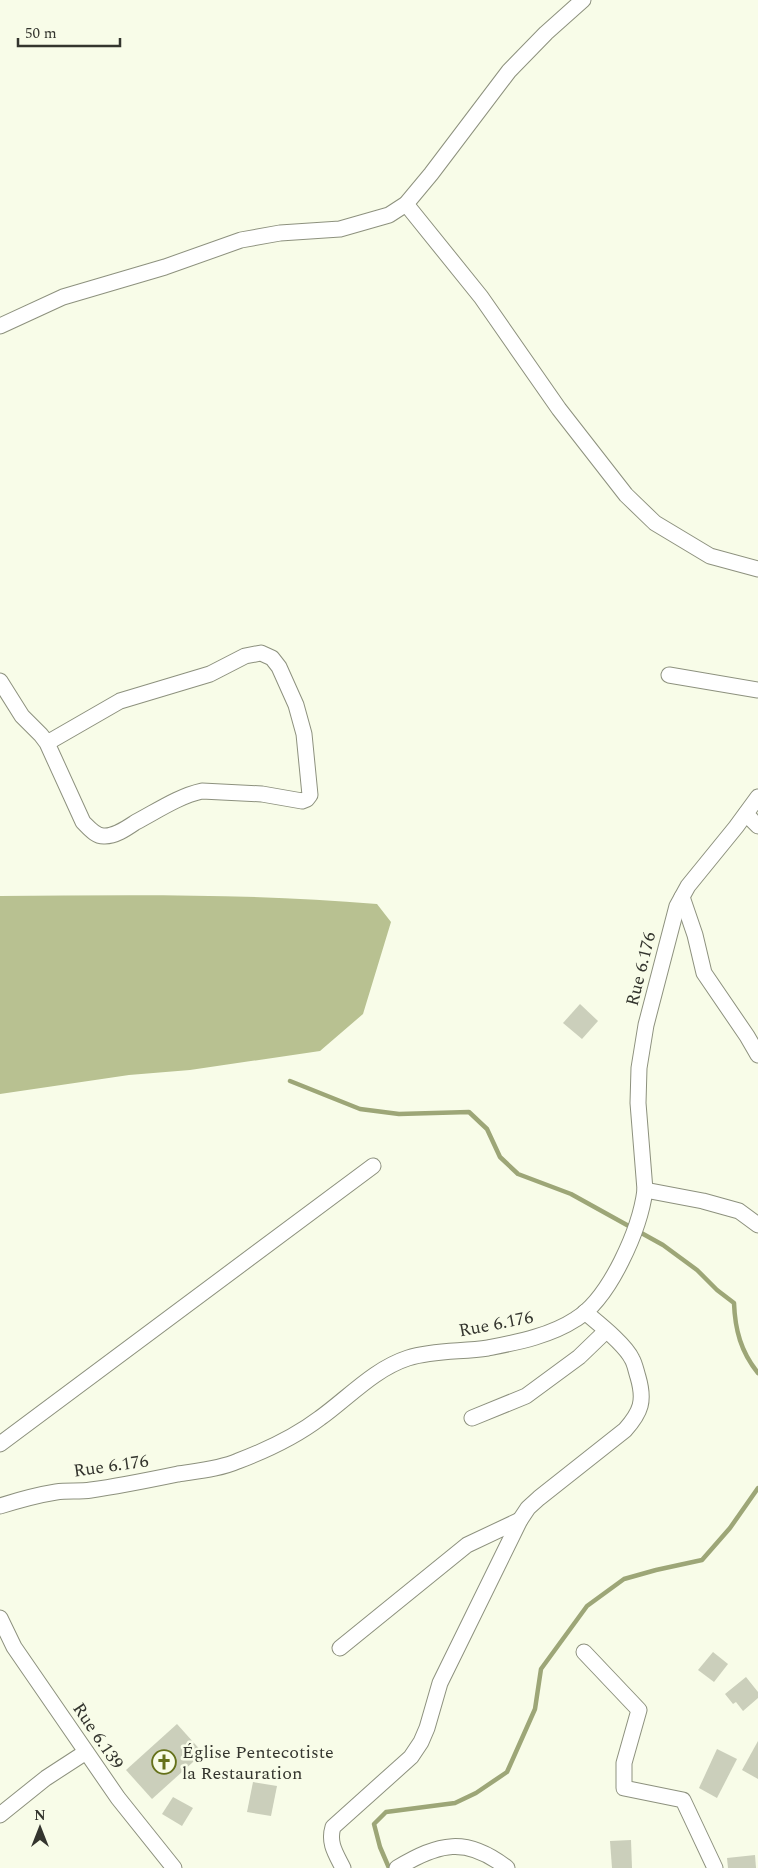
<svg xmlns="http://www.w3.org/2000/svg" width="758" height="1868" font-family="Spectral,serif">
	<style>
		.forest { fill: #b8c191 }
		.lines { fill: none; stroke-linecap: round; stroke-linejoin: round }
		.stream { stroke: #9da677; stroke-width: 4.5 }
		.building { fill: #cbcfbb }
		.minor-casing { stroke: #8d917e; stroke-width: 17 }
		.minor { stroke: #fff; stroke-width: 15 }
		.labels { text-anchor: middle; dominant-baseline: central; stroke-width: 5; stroke-linejoin: round; paint-order: stroke }
		.street-label { font-size: 18px; fill: #34352e; stroke: #f8fce8 }
		.poi-label { font-size: 18px; fill: #34352e; stroke: #f8fce8; text-anchor: start }
	</style>
	<rect width="100%" height="100%" fill="#f8fce8"/>
	<path class="forest" d="M0,896c125,-1 252,-3 377,8l14,18 -28,92 -43,37 -130,19 -61,5 -129,19z"/>
	<g class="lines">
		<g class="stream">
			<path d="M290,1081l70,28 39,5 70,-2 18,17 13,28 18,17 53,20 92,51 34,25 20,20 17,13c1,27 7,49 24,70"/>
			<polyline points="389,1868 380,1847 374,1824 386,1812 455,1803 476,1793 507,1772 535,1709 541,1669 587,1606 624,1579 656,1570 702,1560 730,1528 758,1488"/>
		</g>
	</g>
	<g class="building">
		<polygon points="580,1004 598,1021 582,1039 563,1023"/>
		<polygon points="713,1652 728,1664 714,1682 698,1670"/>
		<polygon points="746,1677 758,1692 758,1698 743,1711 736,1702 733,1704 725,1694"/>
		<polygon points="177,1724 203,1753 152,1799 126,1770"/>
		<polygon points="758,1741 758,1779 742,1770"/>
		<polygon points="717,1749 737,1759 717,1798 699,1788"/>
		<polygon points="253,1782 277,1786 271,1816 247,1812"/>
		<polygon points="173,1797 193,1808 182,1826 162,1814"/>
		<polygon points="631,1840 632,1868 612,1868 610,1841"/>
		<polygon points="755,1855 756,1868 728,1868 727,1858"/>
	</g>
	<g class="lines">
		<g class="minor-casing">
			<g id="minor">
				<polyline points="406,204 481,297 559,409 626,495 655,523 710,556 758,569"/>
				<polyline points="0,326 63,297 165,267 241,240 280,233 340,229 389,215 406,204 431,174 509,71 546,33 583,0"/>
				<polyline points="669,675 758,690"/>
				<path d="M0,681l22,35 19,19 6,8 36,79c6,6 13,15 22,14 11,0 22,-8 31,-14 21,-11 43,-26 66,-31l60,3 40,7 5,-2 3,-4 -6,-61 -8,-29 -17,-38 -7,-9 -11,-5 -16,3 -35,18 -90,27 -73,42"/>
				<polyline points="746,814 758,826"/>
				<polyline points="682,897 695,935 704,973 747,1036 758,1055"/>
				<polyline points="645,1190 703,1201 739,1211 758,1225"/>
				<polyline points="472,1418 526,1396 579,1357 606,1331"/>
				<polyline points="0,1444 373,1166"/>
				<path d="M0,1506c19,-6 37,-11 56,-14 12,-2 23,0 35,-2 29,-4 58,-10 87,-16 19,-3 42,-5 60,-13 29,-11 57,-24 82,-43 28,-20 54,-49 88,-60 26,-8 54,-6 80,-10 30,-6 62,-12 88,-29 34,-21 64,-90 69,-129l-7,-87 1,-35 7,-43 31,-119 11,-20 48,-59 22,-30"/>
				<polyline points="0,1618 14,1647 118,1798 174,1868"/>
				<polyline points="340,1648 467,1545 520,1520"/>
				<polyline points="584,1652 639,1710 624,1763 624,1788 683,1800 715,1868"/>
				<polyline points="0,1815 46,1778 86,1752"/>
				<path d="M343,1868c-7,-14 -15,-25 -10,-41l78,-70 10,-15 6,-14 13,-45 80,-163 8,-12 11,-10 86,-68c16,-18 20,-29 13,-53 -2,-6 -3,-13 -6,-18 -7,-15 -34,-36 -47,-47"/>
				<path d="M397,1868c42,-25 69,-32 110,0"/>
			</g>
		</g>
		<use href="#minor" class="minor"/>
	</g>
	<defs>
		<g id="church-ring" transform="scale(1.25)"><circle r="9.5" fill="#f8fce8" stroke="#65711a" stroke-width="1.5"/><path d="M-1.2-6h2.4v3.5h3.3v2.4h-3.3V6h-2.4V-.1h-3.3v-2.4h3.3Z" fill="#65711a"/></g>
	</defs>
	<g fill-rule="evenodd">
		<use href="#church-ring" x="164" y="1762"/>
	</g>
	<g class="labels">
		<g class="street-label">
			<text transform="translate(641 969) rotate(-76)">Rue 6.176</text>
			<text transform="translate(496 1324) rotate(-11)">Rue 6.176</text>
			<text transform="translate(111 1466) rotate(-8)">Rue 6.176</text>
			<text transform="translate(98 1736) rotate(56)">Rue 6.139</text>
		</g>
		<g class="poi-label">
			<text x="182" y="1752">Église Pentecotiste<tspan x="182" dy="21">la Restauration</tspan></text>
		</g>
	</g>
	<g transform="translate(40 1828)" stroke="#f8fce8" stroke-width="4" paint-order="stroke">
	<path d="M0-4L9 19L0 12L-9 19Z" fill="#34352e"/>
	<text y="-8" font-size="14" font-weight="bold" text-anchor="middle" fill="#34352e">N</text>
	</g>
	<path d="M18 38v8h102v-8" fill="none" stroke="#34352e" stroke-width="2.5"/>
	<text x="25" y="38" font-size="15" fill="#34352e" stroke="#f8fce8" stroke-width="4" paint-order="stroke">50 m</text>
</svg>
